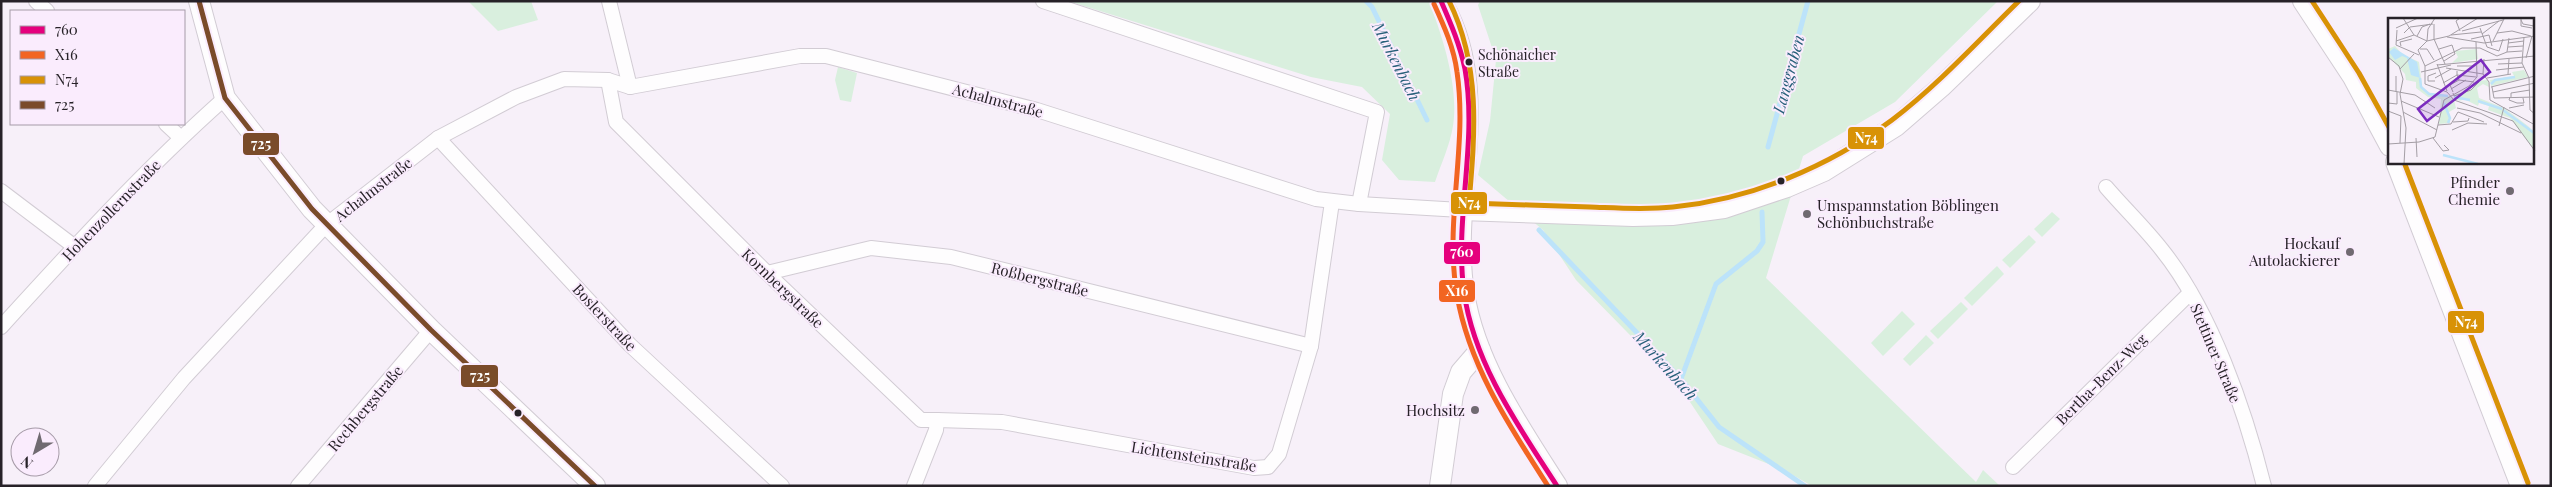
<svg xmlns="http://www.w3.org/2000/svg" width="2552" height="487" font-family="'Playfair Display',serif">
	<style>
		.green { fill: #d9efde }
		.lines { fill: none; stroke-linecap: round; stroke-linejoin: round }
		.stream { stroke: #bce3fa; stroke-width: 5 }
		.street-casing { stroke: #d2ccd4; stroke-width: 16 }
		.secondary-casing { stroke: #d2ccd4; stroke-width: 22 }
		.street { stroke: #fefdfe; stroke-width: 14 }
		.secondary { stroke: #fefdfe; stroke-width: 20 }
		.bus-1-casing { stroke: #faecfd; stroke-width: 9 }
		.bus-2-casing { stroke: #faecfd; stroke-width: 9 }
		.bus-3-casing { stroke: #faecfd; stroke-width: 9 }
		.bus-4-casing { stroke: #faecfd; stroke-width: 9 }
		.bus-1 { stroke: #e5007d; stroke-width: 5 }
		.bus-2 { stroke: #f26522; stroke-width: 5 }
		.bus-3 { stroke: #d89206; stroke-width: 5 }
		.bus-4 { stroke: #7a4b2a; stroke-width: 5 }
		.bus-dot { fill: #272228; stroke: #faecfd; stroke-width: 2 }
		.poi-dot { fill: #706a71; stroke: #faecfd; stroke-width: 2 }
		.labels { text-anchor: middle; dominant-baseline: central; stroke-width: 4; stroke-linejoin: round; paint-order: stroke }
		.bus-label { font-size: 14px; fill: #272228; stroke: #faecfd; text-anchor: start }
		.street-label { font-size: 15px; fill: #272228; stroke: #faecfd }
		.poi-label { font-size: 15px; fill: #272228; stroke: #faecfd; text-anchor: end }
		.water-label { font-size: 16px; font-style: italic; fill: #265f79; stroke: #faecfd }
		.inset-river { fill: none; stroke: #bce3fa; stroke-width: 2.5 }
		.inset-road { fill: none; stroke: #a49ea5; stroke-width: 1 }
		.view { fill: #7b2cbf; fill-opacity: 0.15; stroke: #7b2cbf; stroke-width: 2.5 }
		.inset-edge { fill: none; stroke: #272228; stroke-width: 2.5 }
		.line-badge { stroke: #faecfd; stroke-width: 2 }
		.badge-label { font-size: 14px; text-anchor: middle; font-weight: bold; fill: #fff }
	</style>
	<rect width="100%" height="100%" fill="#f7f0f9"/>
	<g class="green">
		<polygon points="468,1 531,1 538,20 498,31"/>
		<path d="M1068,1h361c14,37 30,86 24,125 -3,19 -12,38 -18,56l-36,-2 -17,-20 8,-46 -28,-27 -51,-10z"/>
		<polygon points="1480,1 1998,1 1895,102 1803,156 1766,278 1976,482 1983,470 2000,486 1812,486 1784,470 1718,444 1678,384 1576,280 1543,230 1478,175 1490,121 1496,60 1478,5"/>
		<polygon points="838,67 857,73 851,102 840,100 835,80"/>
		<polygon points="2052,212 2060,219 2042,237 2034,229"/>
		<polygon points="2029,235 2036,242 2010,268 2002,260"/>
		<polygon points="1997,266 2004,274 1972,306 1964,298"/>
		<polygon points="1961,302 1968,309 1938,339 1930,331"/>
		<polygon points="1902,311 1915,324 1883,356 1871,343"/>
		<polygon points="1926,335 1934,343 1910,366 1903,359"/>
	</g>
	<g class="lines">
		<g class="stream">
			<polyline points="1366,1 1372,7 1427,120"/>
			<polyline points="1768,147 1808,1"/>
			<polyline points="1539,230 1681,379 1719,427 1805,486"/>
			<polyline points="1681,379 1716,284 1757,251 1763,242 1762,212"/>
		</g>
		<g class="street-casing">
			<g id="street">
				<polyline points="36,1 47,11"/>
				<polyline points="609,1 630,87"/>
				<polyline points="1043,1 1377,112 1359,204"/>
				<polyline points="608,80 616,122 767,273 921,420 937,420 936,430 914,486"/>
				<polyline points="166,124 181,138"/>
				<polyline points="438,138 630,345 782,486"/>
				<path d="M2106,187c18,21 39,41 56,63 49,61 83,160 102,236"/>
				<polyline points="1,191 75,247"/>
				<polyline points="767,273 871,248 951,257 1311,346"/>
				<path d="M1,327c72,-79 144,-158 224,-229"/>
				<polyline points="937,420 1002,422 1254,468 1268,467 1279,454 1311,346 1332,202"/>
				<polyline points="2013,467 2190,293"/>
				<polyline points="95,486 184,378 326,225 438,138 516,97 564,79 608,80 630,87 800,56 826,56 1037,110 1316,199 1359,204 1461,210"/>
				<polyline points="298,486 431,330"/>
			</g>
		</g>
		<g class="secondary-casing">
			<g id="secondary">
				<polyline points="199,1 225,98 312,209 431,330 595,486"/>
				<path d="M1441,1c53,88 8,196 23,292 11,70 55,134 93,193"/>
				<polyline points="2303,1 2353,77 2390,146"/>
				<polyline points="2396,162 2521,486"/>
				<polyline points="1461,210 1633,216 1672,215 1724,208 1787,187 1824,171 1896,126 1941,87 2030,1"/>
				<polyline points="1440,486 1453,394 1461,372 1480,350"/>
			</g>
		</g>
		<use href="#street" class="street"/>
		<use href="#secondary" class="secondary"/>
		<g class="bus-1-casing">
			<path id="bus-1" d="M1441,1c10,23 19,44 24,68 13,74 -11,149 -1,223 10,72 55,135 93,194"/>
		</g>
		<g class="bus-2-casing">
			<path id="bus-2" d="M1434,4c10,22 20,44 23,68 11,74 -13,149 0,223 12,71 53,132 91,191"/>
		</g>
		<g class="bus-3-casing">
			<g id="bus-3">
				<path d="M1449,1c32,65 26,132 20,202 40,1 81,3 121,4 28,1 56,3 83,0 79,-8 155,-40 219,-87 46,-35 86,-79 127,-119"/>
				<polyline points="2312,1 2359,73 2390,129"/>
				<polyline points="2404,162 2528,483"/>
			</g>
		</g>
		<g class="bus-4-casing">
			<polyline id="bus-4" points="199,1 225,98 312,209 431,330 595,486"/>
		</g>
		<use href="#bus-1" class="bus-1"/>
		<use href="#bus-2" class="bus-2"/>
		<use href="#bus-3" class="bus-3"/>
		<use href="#bus-4" class="bus-4"/>
	</g>
	<g class="bus-dot">
		<circle cx="1469" cy="62" r="4.5"/>
		<circle cx="1781" cy="181" r="4.5"/>
		<circle cx="518" cy="413" r="4.5"/>
	</g>
	<g class="poi-dot">
		<circle cx="2510" cy="191" r="5"/>
		<circle cx="1807" cy="214" r="5"/>
		<circle cx="2350" cy="252" r="5"/>
		<circle cx="1475" cy="410" r="5"/>
	</g>
	<g class="labels">
		<g class="bus-label">
			<text x="1478" y="54">Schönaicher<tspan x="1478" dy="17">Straße</tspan></text>
		</g>
		<g class="street-label">
			<text transform="translate(998 100) rotate(15)">Achalmstraße</text>
			<text transform="translate(373 189) rotate(-38)">Achalmstraße</text>
			<text transform="translate(111 210) rotate(-46)">Hohenzollernstraße</text>
			<text transform="translate(1040 279) rotate(14)">Roßbergstraße</text>
			<text transform="translate(783 288) rotate(44)">Kornbergstraße</text>
			<text transform="translate(605 317) rotate(47)">Boslerstraße</text>
			<text transform="translate(2216 353) rotate(67)">Stettiner Straße</text>
			<text transform="translate(2101 379) rotate(-45)">Bertha-Benz-Weg</text>
			<text transform="translate(365 408) rotate(-50)">Rechbergstraße</text>
			<text transform="translate(1194 456) rotate(9)">Lichtensteinstraße</text>
		</g>
		<g class="poi-label">
			<text x="2500" y="182">Pfinder<tspan x="2500" dy="17">Chemie</tspan></text>
			<text x="1817" y="205" text-anchor="start">Umspannstation Böblingen<tspan x="1817" dy="17">Schönbuchstraße</tspan></text>
			<text x="2340" y="243">Hockauf<tspan x="2340" dy="17">Autolackierer</tspan></text>
			<text x="1465" y="410">Hochsitz</text>
		</g>
		<g class="water-label">
			<text transform="translate(1397 61) rotate(63)">Murkenbach</text>
			<text transform="translate(1788 74) rotate(-75)">Langgraben</text>
			<text transform="translate(1666 365) rotate(48)">Murkenbach</text>
		</g>
	</g>
	<g transform="translate(2388 18)">
		<rect width="146" height="146" fill="#f7f0f9"/>
		<path d="M7,28l7,8 17,8 3,24 4,6 24,4 4,4 2,8 -7,4 1,11 -11,1 2,-25 -13,-2 -12,-9v-6l-10,-2 -1,-6 -17,-18v-7zM89,31l1,10 -26,4 6,-6 -3,-6zM136,52l4,7 -37,9 -1,-6 24,-4 -2,-4zM100,62l1,7 -6,-3 -6,4 2,10 25,10 24,18 6,6v18l-24,-32 -22,-8 1,-4 -10,-3 -1,3 -12,-6h-6l4,2 -9,-3 -2,-4 18,-5 6,-9z" fill="#d9efde"/>
		<path d="M6,30l23,14 3,16 -9,-3 -4,-17 -5,-2 -7,4 -6,-8z" fill="#bce3fa"/>
		<path class="inset-river" d="M32,60l1,9 8,7 19,2M103,66l4,-4 20,-3M66,79l16,3M90,83l24,8M56,85l6,15 -2,5M115,92l31,23M55,137l35,9"/>
		<path class="inset-road" d="M15,0l11,17 13,6M47,0l-7,11 -1,12 -9,9 7,16v18l22,8 7,8 59,21 22,30M72,0l-4,3 4,10M133,0v8l11,2M133,2l2,4 11,2M46,6v15l11,25M8,10l22,-10M92,10l7,19 12,4 4,-12M9,12l-1,15 23,10M74,13l41,-11M16,15l6,-6 23,-3M109,15l15,-2 19,5M94,16l17,-13M63,17l30,-3M29,18l5,-9 8,-3M59,19l37,6 51,-7M136,19l-2,26 7,15 1,32 5,4M83,21l18,-4 3,11M8,23l18,-6M39,23l22,-5 29,-18M105,23l11,-22M120,25l16,-2M13,28l-1,-4 12,-3M120,29l15,-1M32,31h7l7,11M51,31l13,-4 3,9 -11,7M119,34l15,-1M109,38l10,-4 2,-14M0,39l11,9 4,13 -3,15 6,34 -2,36M138,40l6,-22M49,46l10,27M110,46l24,-1M49,47l98,-9M37,48l37,-18h18l17,8M69,48h16M58,50l37,6 6,8 1,18 45,25M12,51l14,-15M108,52l28,-3M33,54l30,-7M95,56l1,-15M120,56l1,-15M69,57l2,5 15,2M69,57l19,2M47,60l16,-9M99,60l24,-4M47,63h-7v-5l8,-3M55,65l14,-8v-4M103,69l44,-11M104,69l2,11 41,-1M63,71l15,-9M0,72l27,5 20,13M8,74v-16M65,74l-3,-7 9,-5M105,74l42,-9M65,75l1,3 17,-6 8,-8M122,79l-1,3 8,3h7l-1,-5M123,79v-4l19,-3M13,83l38,16M0,85l9,1v-12M69,90l23,5 41,20M121,90l15,-3M0,93l13,5 -1,27M15,94l34,18M70,94l26,10M65,104l15,-1 1,-3M50,107l13,-1 7,-12M111,108l5,-19M64,112l16,-7 19,1M28,120l1,19M45,120l10,13 6,-1 -5,-5M0,126l31,-2 16,-5 9,-37 25,-14 8,-9 -1,-35"/>
		<path class="view" d="M93,42l9,12 -63,49 -9,-12z"/>
		<rect width="146" height="146" class="inset-edge"/>
	</g>
	<g class="line-badge">
		<rect x="1847" y="126" width="38" height="24" rx="5" fill="#d89206"/>
		<rect x="242" y="132" width="38" height="24" rx="5" fill="#7a4b2a"/>
		<rect x="1450" y="191" width="38" height="24" rx="5" fill="#d89206"/>
		<rect x="1443" y="241" width="38" height="24" rx="5" fill="#e5007d"/>
		<rect x="1438" y="279" width="38" height="24" rx="5" fill="#f26522"/>
		<rect x="2447" y="310" width="38" height="24" rx="5" fill="#d89206"/>
		<rect x="460" y="364" width="39" height="24" rx="5" fill="#7a4b2a"/>
	</g>
	<g class="badge-label">
		<text x="1866" y="143">N74</text>
		<text x="261" y="149">725</text>
		<text x="1469" y="208">N74</text>
		<text x="1462" y="257">760</text>
		<text x="1457" y="296">X16</text>
		<text x="2466" y="327">N74</text>
		<text x="480" y="381">725</text>
	</g>
	<rect width="2552" height="487" fill="none" stroke="#272228" stroke-width="5"/>
	<rect x="10" y="10" width="175" height="115" fill="#faecfd" stroke="#a69ba8"/>
	<rect x="20" y="26" width="25" height="8" fill="#e5007d" stroke="#a69ba8"/>
	<text x="55" y="35" font-size="15" fill="#272228">760</text>
	<rect x="20" y="51" width="25" height="8" fill="#f26522" stroke="#a69ba8"/>
	<text x="55" y="60" font-size="15" fill="#272228">X16</text>
	<rect x="20" y="76" width="25" height="8" fill="#d89206" stroke="#a69ba8"/>
	<text x="55" y="85" font-size="15" fill="#272228">N74</text>
	<rect x="20" y="101" width="25" height="8" fill="#7a4b2a" stroke="#a69ba8"/>
	<text x="55" y="110" font-size="15" fill="#272228">725</text>
	<g transform="translate(35 452) rotate(218)"><circle r="24" fill="#faecfd" stroke="#a69ba8"/>
	<path d="M0-4L9 19L0 12L-9 19Z" fill="#706a71"/>
	<text y="-8" font-size="14" font-weight="bold" text-anchor="middle" fill="#272228">N</text>
	</g>
</svg>
